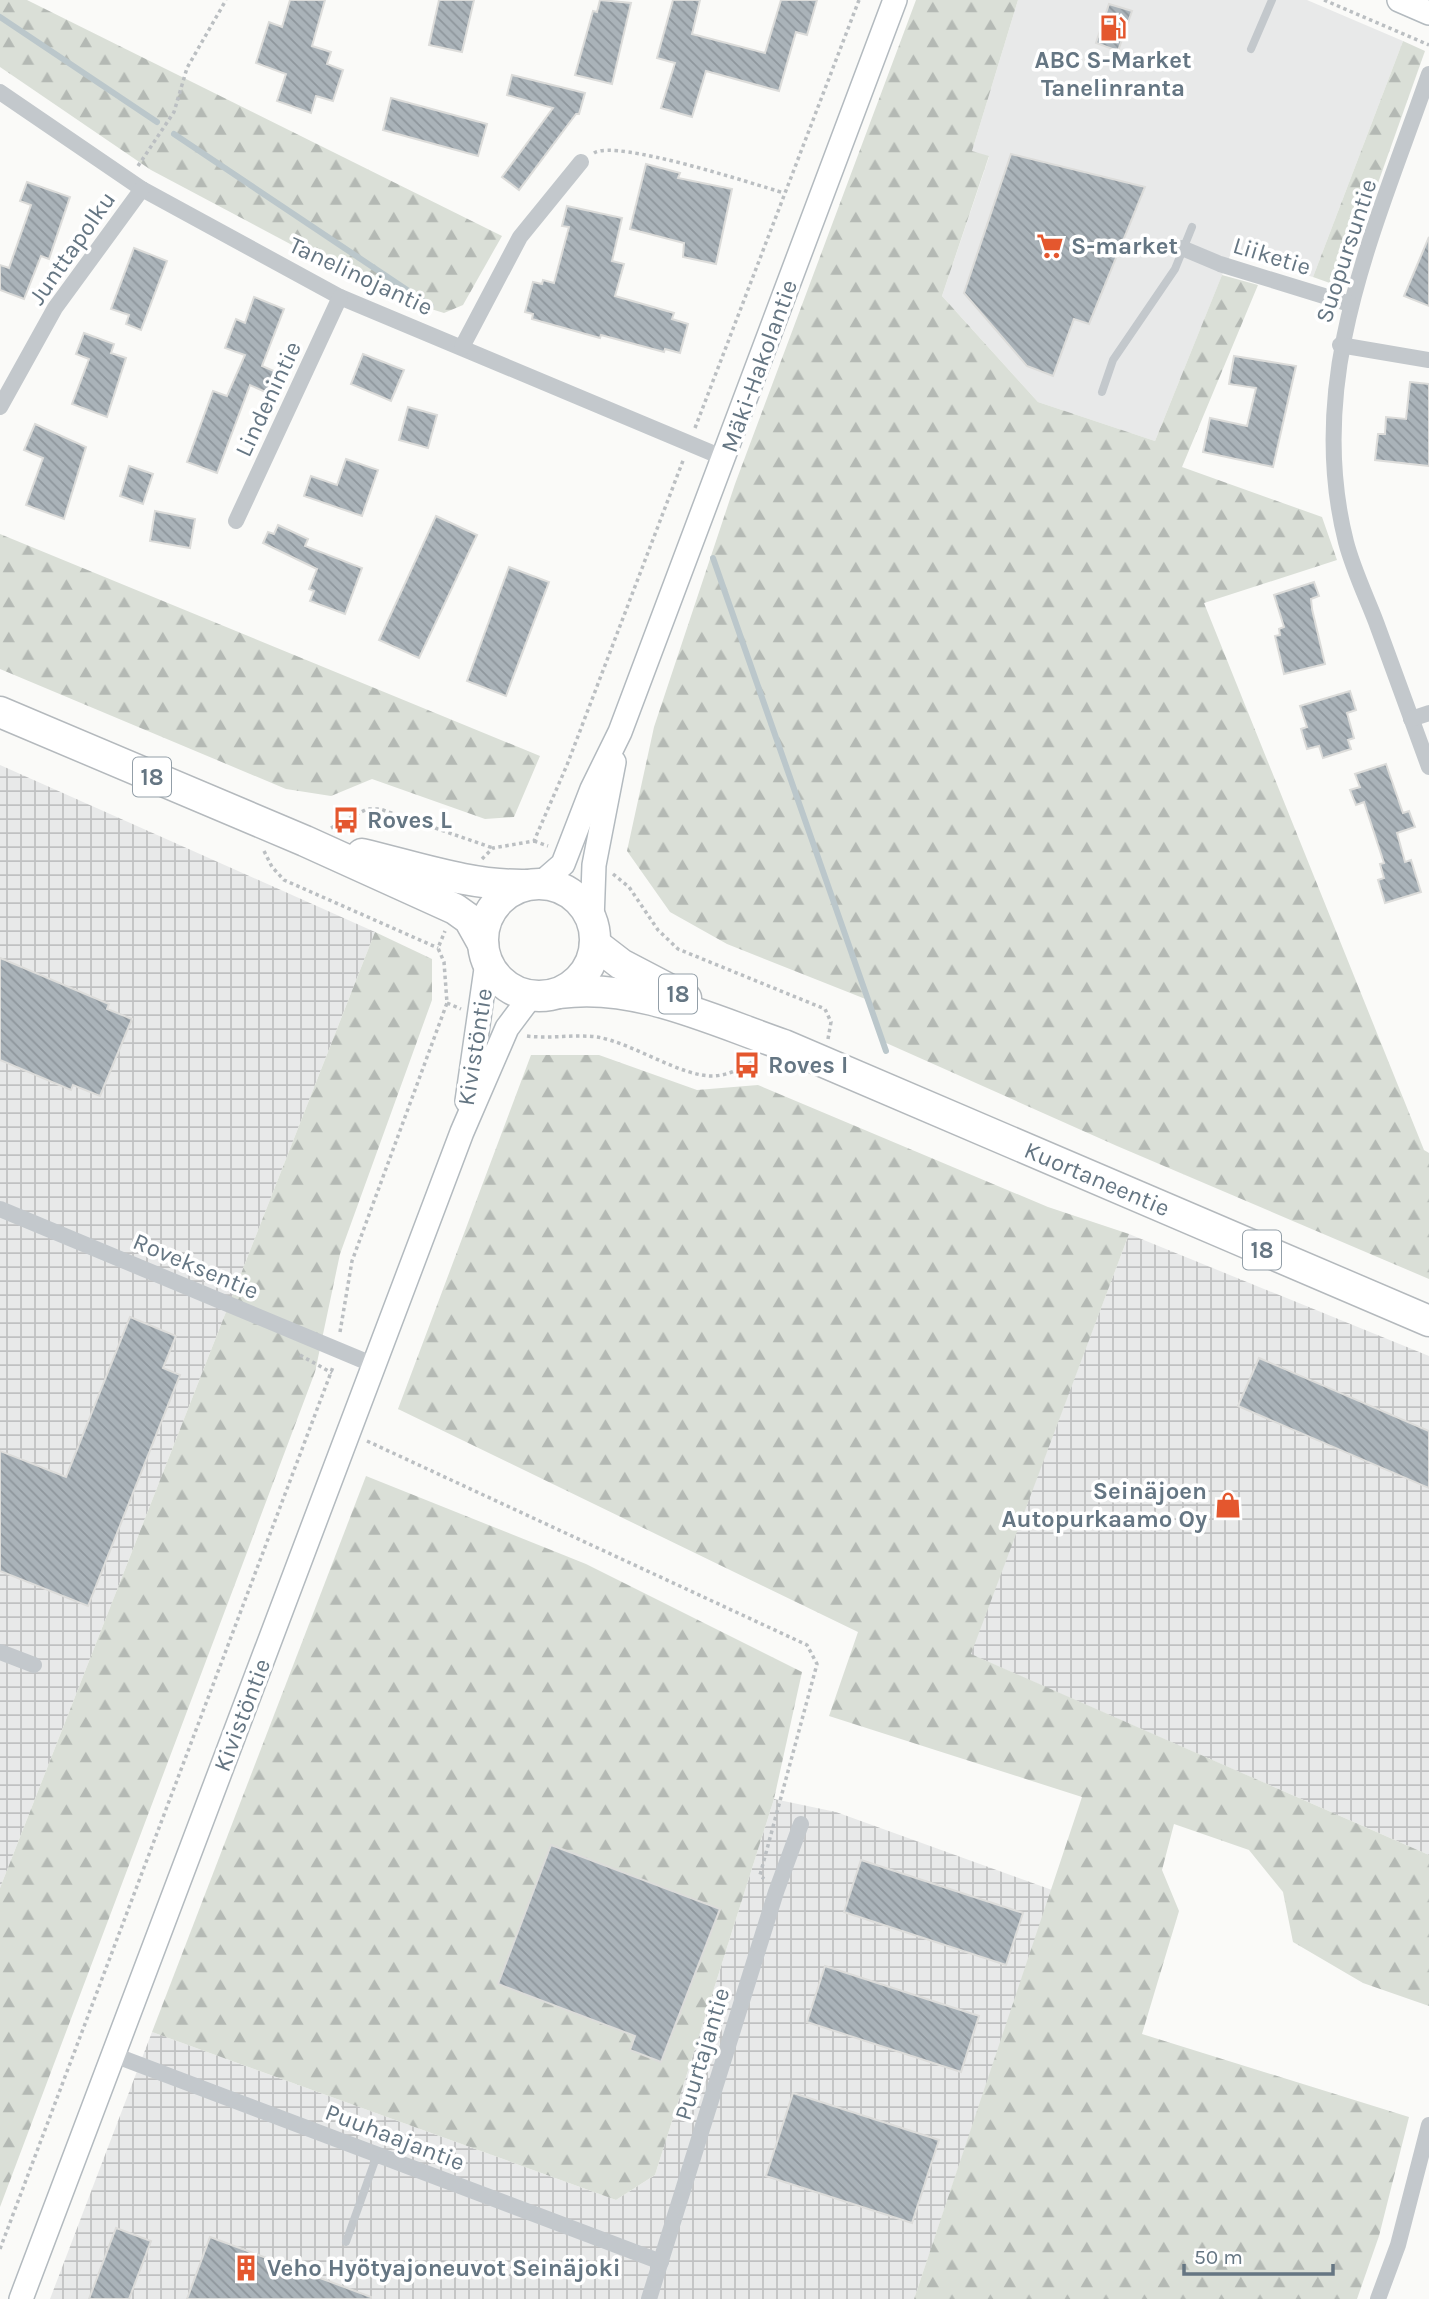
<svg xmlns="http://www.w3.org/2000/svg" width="1429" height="2299" font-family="Karla,sans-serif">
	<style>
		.built { fill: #e8e9e9 }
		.industrial { fill: url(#industrial-grid) }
		.forest { fill: url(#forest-firs) }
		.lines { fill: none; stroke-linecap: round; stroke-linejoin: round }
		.stream { stroke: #bbc7cb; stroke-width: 6 }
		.building { fill: url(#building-back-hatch); stroke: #dcdcda; stroke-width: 2 }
		.secondary-casing { stroke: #b3babf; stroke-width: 26 }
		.highway-casing { stroke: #b4b9bd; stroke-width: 33 }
		.path { stroke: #bbbfc2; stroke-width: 3.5; stroke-dasharray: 3.5 3.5; stroke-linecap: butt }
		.lane { stroke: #c3c8cc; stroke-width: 8 }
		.street { stroke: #c3c8cc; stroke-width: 16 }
		.secondary { stroke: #fff; stroke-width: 23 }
		.highway { stroke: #fff; stroke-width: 30 }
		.labels { text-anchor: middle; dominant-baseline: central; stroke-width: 7; stroke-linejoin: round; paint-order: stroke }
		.shield { fill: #fff; stroke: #939fa8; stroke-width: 2 }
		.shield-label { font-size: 23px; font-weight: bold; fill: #657683 }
		.poi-label { font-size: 24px; font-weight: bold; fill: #657683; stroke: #fff; text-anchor: start }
		.street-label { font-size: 24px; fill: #657683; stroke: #fff }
	</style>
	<defs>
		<pattern id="industrial-grid" width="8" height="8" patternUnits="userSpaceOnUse" patternTransform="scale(1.75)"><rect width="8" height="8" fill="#e8e9e9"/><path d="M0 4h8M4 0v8" fill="none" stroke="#c0c1c2"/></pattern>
		<pattern id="forest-firs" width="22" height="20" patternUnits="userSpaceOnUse" patternTransform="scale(1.75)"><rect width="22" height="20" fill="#dadfd7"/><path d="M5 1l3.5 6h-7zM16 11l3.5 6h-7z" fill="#b4b9b4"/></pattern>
		<pattern id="building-back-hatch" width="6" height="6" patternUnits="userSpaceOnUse" patternTransform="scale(1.75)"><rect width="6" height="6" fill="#aab3b9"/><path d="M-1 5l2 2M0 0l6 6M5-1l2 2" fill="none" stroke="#8e969c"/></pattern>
	</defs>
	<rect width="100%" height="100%" fill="#fafaf8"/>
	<polygon class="built" points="1018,0 1307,0 1403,41 1313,277 1231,253 1155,441 1038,402 942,296 989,157 972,151"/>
	<g class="industrial">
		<polygon points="0,765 375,932 0,1888"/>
		<polygon points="1129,1234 1429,1356 1429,1855 970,1654"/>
		<polygon points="774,1799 836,1812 1052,1890 914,2299 50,2299 152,2032 616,2200 655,2175"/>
	</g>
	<g class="forest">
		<polygon points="0,0 27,0 502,236 463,305 444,313 415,304 309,254 151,170 0,67"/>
		<polygon points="916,0 1018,0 972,151 989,156 942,296 1038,402 1155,441 1222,275 1258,285 1182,467 1322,517 1337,560 1204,603 1424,1150 1429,1153 1429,1279 1117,1146 884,1042 868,1000 727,944 670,912 627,851 654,727 735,484"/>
		<polygon points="1403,41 1425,51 1341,287 1313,277"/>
		<polygon points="0,534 540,756 514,817 485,819 372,779 331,796 286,789 0,669"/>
		<polygon points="375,932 432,959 432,1000 340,1254 315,1372 0,2207 0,1888"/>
		<polygon points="531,1055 599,1055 697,1090 758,1085 1048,1207 1129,1234 971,1654 1429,1855 1429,2006 1363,1983 1293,1942 1283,1892 1249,1850 1174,1824 1162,1870 1179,1911 1142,2034 1409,2117 1379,2236 1357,2299 914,2299 1082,1797 829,1716 858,1632 398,1409"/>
		<polygon points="366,1476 586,1564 802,1672 774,1799 655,2175 616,2200 152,2032"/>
	</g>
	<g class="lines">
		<g class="stream">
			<polyline points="0,17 157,122"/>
			<polyline points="174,134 431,306"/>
			<polyline points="713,558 886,1051"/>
		</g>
	</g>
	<g class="building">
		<polygon points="290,0 325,0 312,46 331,52 327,64 343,70 333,101 316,96 311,113 277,101 286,74 256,63 269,22 282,27"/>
		<polygon points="439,0 474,0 462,52 429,45"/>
		<polygon points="600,0 631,3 612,84 575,75 593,11 597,12"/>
		<polygon points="673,0 700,0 692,34 765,53 781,0 817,0 807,35 796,32 779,91 706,71 692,117 661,108 675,63 657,58"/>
		<polygon points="1109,4 1132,11 1118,51 1096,43"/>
		<polygon points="512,75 585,93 579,114 576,114 519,190 502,177 553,108 507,95"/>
		<polygon points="391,98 487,124 478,156 383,130"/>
		<polygon points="1011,154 1145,187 1089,324 1074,319 1053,376 1027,366 964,293"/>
		<polygon points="646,164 680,173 678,178 732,189 716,264 683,257 684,243 630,229"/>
		<polygon points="27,182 70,197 49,259 41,256 24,299 0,290 0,265 9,268 31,205 20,201"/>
		<polygon points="567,206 622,218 612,261 624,264 615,296 674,313 672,319 688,324 680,353 665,349 664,352 601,335 600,338 532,319 533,314 525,312 533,282 542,284 543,280 554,283 569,227 562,226"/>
		<polygon points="1429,237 1429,306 1404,296"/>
		<polygon points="134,248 167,261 141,330 126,324 129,315 111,309"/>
		<polygon points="254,297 284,309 262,366 281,374 272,395 250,385 217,473 187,462 213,391 227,396 245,355 225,348 236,319 245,323"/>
		<polygon points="84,333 114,344 111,353 126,358 107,417 72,404 89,359 76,354"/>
		<polygon points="363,354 404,370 391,401 351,384"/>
		<polygon points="1234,356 1296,366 1273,467 1203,452 1210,418 1247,426 1256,388 1229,384"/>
		<polygon points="1410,382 1429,384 1429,466 1375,460 1378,434 1385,434 1386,417 1406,419"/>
		<polygon points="408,407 437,415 428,448 399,440"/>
		<polygon points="35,424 86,447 64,519 26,505 43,458 24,450"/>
		<polygon points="346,459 378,470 362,516 304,496 311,476 337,485"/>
		<polygon points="129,466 153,474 143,504 120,496"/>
		<polygon points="155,511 195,519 190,548 150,541"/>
		<polygon points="436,516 477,535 419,658 379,640"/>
		<polygon points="278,525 308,539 305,546 362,568 345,614 310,601 314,591 309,589 317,569 263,543 268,532 274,534"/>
		<polygon points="509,567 549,582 506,696 467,681"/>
		<polygon points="1314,582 1319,596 1311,599 1312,609 1325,664 1284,674 1275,636 1280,635 1279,629 1284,627 1274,595"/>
		<polygon points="1350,691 1356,710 1347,713 1354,738 1348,740 1351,749 1323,758 1319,746 1307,749 1301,729 1307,727 1300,706"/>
		<polygon points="1386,764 1403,813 1409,811 1415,827 1397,833 1405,862 1411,860 1421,892 1385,903 1378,880 1384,878 1380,864 1384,863 1364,802 1356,805 1350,790 1360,787 1355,774"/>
		<polygon points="0,958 109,1004 107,1009 132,1019 100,1096 73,1085 71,1090 0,1060"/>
		<polygon points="130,1317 176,1336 163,1368 180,1375 88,1606 0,1571 0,1451 66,1477"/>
		<polygon points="1259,1358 1429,1431 1429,1488 1238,1406"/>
		<polygon points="551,1845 720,1909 661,2062 630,2050 635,2036 498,1984"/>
		<polygon points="861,1860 1023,1913 1006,1965 844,1912"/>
		<polygon points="825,1966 979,2016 961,2072 807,2022"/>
		<polygon points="793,2093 939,2140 912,2223 766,2176"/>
		<polygon points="116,2228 151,2241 129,2299 89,2299"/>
		<polygon points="210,2237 371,2297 371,2299 187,2299"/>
	</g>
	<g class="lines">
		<g class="secondary-casing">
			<g id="secondary">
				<polyline points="1399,0 1429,13"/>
				<polyline points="540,884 563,864 592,789 620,732 895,0"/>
				<polyline points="592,921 594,865 614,762"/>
				<polyline points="467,1101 487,962"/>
				<polyline points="21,2299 462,1132 507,1028 531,996"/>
			</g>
		</g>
		<g class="highway-casing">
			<g id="highway">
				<polyline points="0,712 305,841 455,909 469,919 483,944"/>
				<path d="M362,854c55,13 108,32 164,31"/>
				<circle cx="539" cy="940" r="56"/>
				<polyline points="595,944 621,964 686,998"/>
				<path d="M560,993c75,-11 154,28 224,52l645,276"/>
			</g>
		</g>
		<g class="path">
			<polyline points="1324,0 1429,45"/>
			<path d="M594,153c22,-14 160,31 190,40"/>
			<polyline points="138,166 174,112 187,68 226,0"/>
			<polyline points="695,428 859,0"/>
			<polyline points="331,828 367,809 380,809 493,848"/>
			<polyline points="534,841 548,846"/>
			<polyline points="264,851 272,867 284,880 438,948"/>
			<polyline points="482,859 493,848 534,841 567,765 684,458"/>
			<polyline points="613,874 629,887 658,930 678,949 825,1009 831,1022 828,1039"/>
			<polyline points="447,1003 461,1009"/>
			<path d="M527,1036c23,3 47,-2 70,1 36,6 84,40 117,39 15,-1 28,-8 40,-15"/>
			<polyline points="340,1332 352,1261 447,1003 444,962 438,948 445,931"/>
			<polyline points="300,1355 332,1373"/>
			<polyline points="367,1441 807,1645 817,1664 760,1875 764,1879"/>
			<polyline points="0,2249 333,1367"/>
		</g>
		<g class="lane">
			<polyline points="1251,49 1272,0"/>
			<polyline points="1102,392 1113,360 1175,269 1192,227"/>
			<polyline points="346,2242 377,2155"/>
		</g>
		<g class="street">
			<path d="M1429,74c-53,153 -125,303 -83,468 7,27 20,54 30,80 18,48 35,97 53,145"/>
			<polyline points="0,92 142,189 340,297 724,458"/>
			<polyline points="1182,248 1220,264 1350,304"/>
			<polyline points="1340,345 1429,360"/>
			<polyline points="462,347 520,237 581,162"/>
			<polyline points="0,407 55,308 142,189"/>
			<polyline points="236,521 340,297"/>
			<polyline points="1411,719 1429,713"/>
			<polyline points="0,1209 374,1365"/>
			<polyline points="0,1652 34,1665"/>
			<polyline points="114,2055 661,2262"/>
			<polyline points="649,2299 776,1892 801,1824"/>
			<polyline points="1378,2299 1398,2245 1429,2125"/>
		</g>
		<use href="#secondary" class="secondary"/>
		<use href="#highway" class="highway"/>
	</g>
	<defs>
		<g id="fuel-bare" transform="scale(2.1)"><path d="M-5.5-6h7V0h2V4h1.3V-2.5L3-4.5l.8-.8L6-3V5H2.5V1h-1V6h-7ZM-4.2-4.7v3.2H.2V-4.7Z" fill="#e4572e" stroke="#fff" stroke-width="2.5" paint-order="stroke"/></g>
		<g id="supermarket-bare" transform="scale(2.1)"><path d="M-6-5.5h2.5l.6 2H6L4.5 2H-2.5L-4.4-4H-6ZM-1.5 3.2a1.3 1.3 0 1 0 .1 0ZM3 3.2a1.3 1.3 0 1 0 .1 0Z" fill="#e4572e" stroke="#fff" stroke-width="2.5" paint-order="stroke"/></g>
		<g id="bus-bare" transform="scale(2.1)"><path d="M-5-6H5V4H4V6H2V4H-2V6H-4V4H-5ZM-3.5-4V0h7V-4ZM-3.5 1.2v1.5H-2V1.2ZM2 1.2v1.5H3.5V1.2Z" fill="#e4572e" stroke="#fff" stroke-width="2.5" paint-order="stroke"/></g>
		<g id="shop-bare" transform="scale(2.1)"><path d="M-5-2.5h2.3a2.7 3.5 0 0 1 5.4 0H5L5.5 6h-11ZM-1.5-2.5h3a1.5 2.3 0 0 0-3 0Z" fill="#e4572e" stroke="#fff" stroke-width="2.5" paint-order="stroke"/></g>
		<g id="building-bare" transform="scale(2.1)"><path d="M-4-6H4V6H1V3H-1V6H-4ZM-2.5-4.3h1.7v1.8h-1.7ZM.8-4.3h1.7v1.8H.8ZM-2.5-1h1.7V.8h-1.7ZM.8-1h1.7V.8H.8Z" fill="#e4572e" stroke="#fff" stroke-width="2.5" paint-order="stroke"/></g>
	</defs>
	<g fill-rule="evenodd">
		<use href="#fuel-bare" x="1113" y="28"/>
		<use href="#supermarket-bare" x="1050" y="246"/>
		<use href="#bus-bare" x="346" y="820"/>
		<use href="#bus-bare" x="747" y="1065"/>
		<use href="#shop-bare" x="1228" y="1505"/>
		<use href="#building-bare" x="246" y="2268"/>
	</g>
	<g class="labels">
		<g class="shield">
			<rect x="133" y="757.5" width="38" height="39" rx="5"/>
			<rect x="659" y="974.5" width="38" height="39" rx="5"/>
			<rect x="1243" y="1230.5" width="38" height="39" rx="5"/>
		</g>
		<g class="shield-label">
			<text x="152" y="777">18</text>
			<text x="678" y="994">18</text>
			<text x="1262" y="1250">18</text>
		</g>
		<g class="poi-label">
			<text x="1113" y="60" text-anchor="middle">ABC S-Market<tspan x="1113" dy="28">Tanelinranta</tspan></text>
			<text x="1071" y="246">S-market</text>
			<text x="367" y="820">Roves L</text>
			<text x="768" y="1065">Roves I</text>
			<text x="1207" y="1491" text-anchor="end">Seinäjoen<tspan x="1207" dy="28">Autopurkaamo Oy</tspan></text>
			<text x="267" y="2268">Veho Hyötyajoneuvot Seinäjoki</text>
		</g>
		<g class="street-label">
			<text transform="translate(72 248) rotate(-55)">Junttapolku</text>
			<text transform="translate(1346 251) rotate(-72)">Suopursuntie</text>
			<text transform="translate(1272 256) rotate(17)">Liiketie</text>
			<text transform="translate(361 276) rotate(25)">Tanelinojantie</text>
			<text transform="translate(759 366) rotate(-70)">Mäki-Hakolantie</text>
			<text transform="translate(268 399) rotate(-65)">Lindenintie</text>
			<text transform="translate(475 1047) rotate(-81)">Kivistöntie</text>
			<text transform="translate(1097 1179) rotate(23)">Kuortaneentie</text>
			<text transform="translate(196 1266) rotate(23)">Roveksentie</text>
			<text transform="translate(242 1715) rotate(-69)">Kivistöntie</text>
			<text transform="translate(702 2054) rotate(-73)">Puurtajantie</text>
			<text transform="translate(395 2137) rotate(21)">Puuhaajantie</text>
		</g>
	</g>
	<path d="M1184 2264v10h149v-10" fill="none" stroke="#657683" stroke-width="3.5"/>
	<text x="1194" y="2264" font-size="21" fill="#657683" stroke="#ffffff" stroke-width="5" paint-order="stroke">50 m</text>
</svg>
